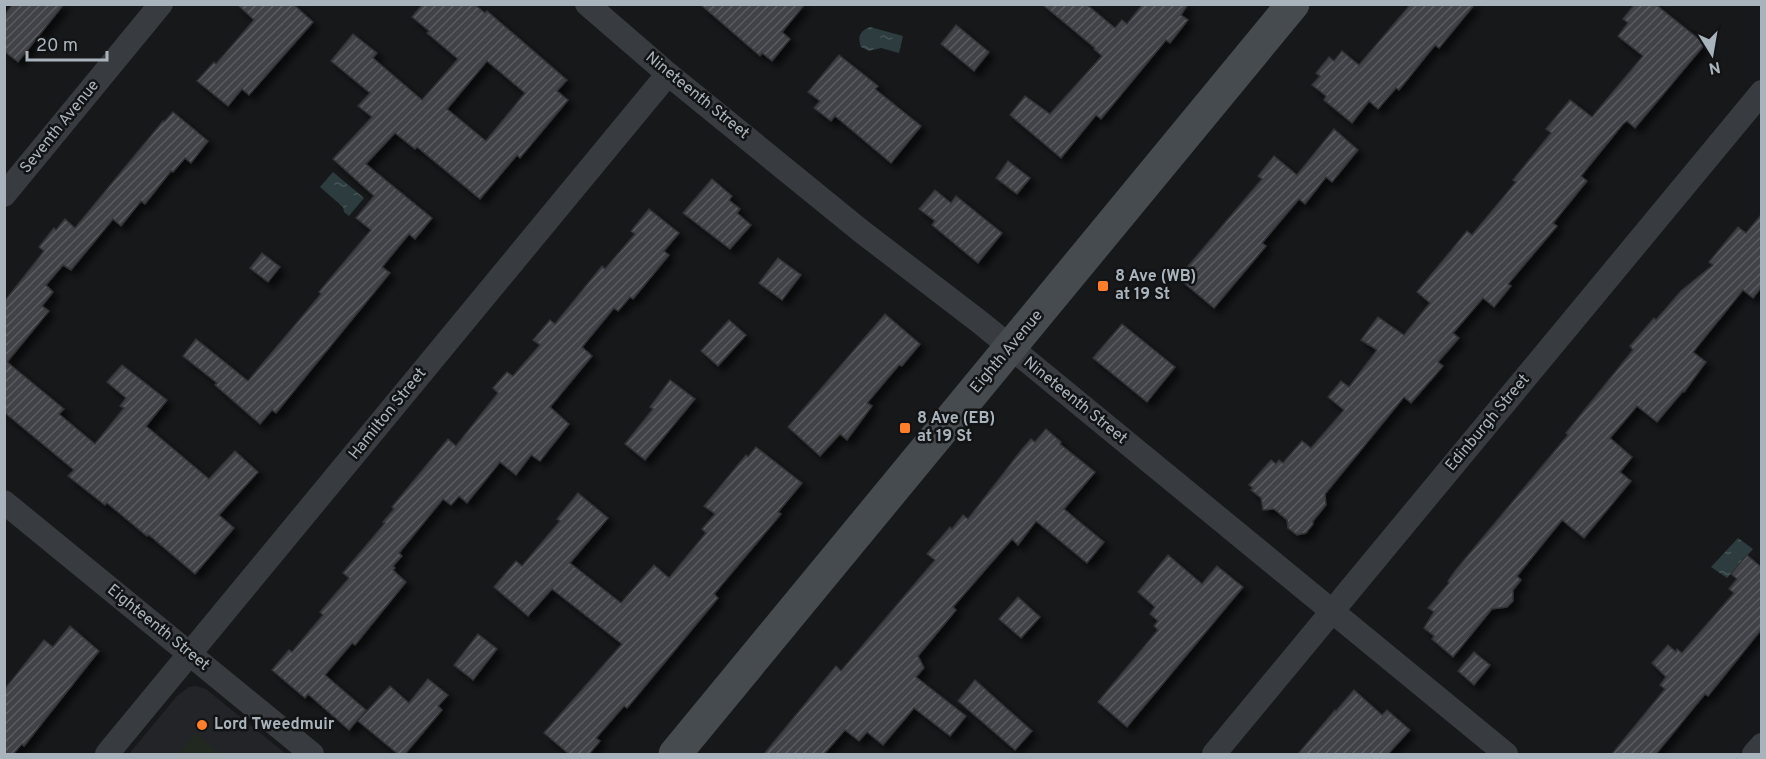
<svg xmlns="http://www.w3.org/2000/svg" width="1766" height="759" font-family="Overpass,sans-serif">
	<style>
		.built { fill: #232427 }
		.grass { fill: #20281f }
		.water { fill: url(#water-ripples) }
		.building { fill: url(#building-hatch); stroke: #313336; stroke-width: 1.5; fill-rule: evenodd; filter: url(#shadow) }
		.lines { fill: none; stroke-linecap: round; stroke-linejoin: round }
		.street { stroke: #383b3f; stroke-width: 24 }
		.secondary { stroke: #464b4f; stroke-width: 33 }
		.poi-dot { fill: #ff7e2a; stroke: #121315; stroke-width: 2 }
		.labels { text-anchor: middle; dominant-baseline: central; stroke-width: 5; stroke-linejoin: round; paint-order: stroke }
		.street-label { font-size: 16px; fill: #a9b3bb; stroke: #121315 }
		.poi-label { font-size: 16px; font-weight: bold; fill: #a9b3bb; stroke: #121315; text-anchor: start }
	</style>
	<defs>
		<pattern id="water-ripples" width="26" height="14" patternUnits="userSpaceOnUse" patternTransform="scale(1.5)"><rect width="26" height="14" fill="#2c3c3f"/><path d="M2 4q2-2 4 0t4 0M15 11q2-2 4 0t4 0" fill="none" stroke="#485659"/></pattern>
		<pattern id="building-hatch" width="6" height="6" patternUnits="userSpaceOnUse" patternTransform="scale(1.5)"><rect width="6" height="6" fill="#414347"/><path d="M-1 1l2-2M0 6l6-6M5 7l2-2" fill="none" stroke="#5a5c60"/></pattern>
		<filter id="shadow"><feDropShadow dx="5.5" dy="5.5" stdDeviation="3" flood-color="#0009"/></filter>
	</defs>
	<rect width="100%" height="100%" fill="#17181a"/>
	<polygon class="built" points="196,686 206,689 286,754 129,754 177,696 189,687"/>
	<polygon class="grass" points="195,733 220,754 178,754"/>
	<g class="water">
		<path d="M870,27l33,9 -4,17 -18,-5 -12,3 -8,-4c-4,-11 -1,-16 9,-20z"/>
		<polygon points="333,172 364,198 349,216 344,212 343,207 320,187"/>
		<polygon points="1738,538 1753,549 1727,578 1711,567"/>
	</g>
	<g class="building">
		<polygon points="13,4 64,4 18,62 4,51 4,16"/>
		<polygon points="237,4 293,4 313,22 249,95 242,89 228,106 197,81 214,62 216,64 254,20"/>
		<path d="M423,4h51l11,9 2,-2 80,69 -10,11 11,9 -48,58 -3,-3 -37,44 -63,-52 -2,2 -20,-16 -29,31 66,54 -17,21 -6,-5 -27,33 8,6 -114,140 -4,-3 -12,14 -45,-39 2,-2 -34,-27 13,-17 52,42 73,-87 -2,-2 52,-62 -15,-12 18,-22 -41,-37 39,-42 -14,-11 12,-13 -39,-32 22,-27 24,19 -4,5 49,42 36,-41 -31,-26 2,-2 -17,-14zM487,61l38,32 -39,48 -39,-32z"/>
		<polygon points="700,4 805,4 782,32 790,39 772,61 762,53 760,56"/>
		<polygon points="1042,4 1086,4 1115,28 1122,20 1127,24 1143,4 1188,4 1181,15 1188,20 1170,43 1166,40 1101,119 1096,115 1061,158 1010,115 1025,96 1050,114 1102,56 1094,49 1095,48"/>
		<polygon points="1411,4 1475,4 1439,48 1435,45 1399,90 1396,88 1378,109 1369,101 1352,123 1324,100 1326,96 1312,85 1320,76 1316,73 1329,57 1334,61 1342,51 1359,65"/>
		<polygon points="1635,4 1655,4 1705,44 1635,128 1627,121 1623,124 1581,176 1587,181 1553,223 1557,226 1508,284 1511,286 1494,307 1483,298 1453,333 1459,338 1438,362 1443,366 1411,403 1404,397 1325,494 1326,505 1313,521 1313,524 1306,533 1297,535 1288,528 1287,520 1274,509 1263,510 1261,498 1251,490 1253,488 1249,485 1271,460 1276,464 1279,460 1283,463 1302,441 1311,448 1344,410 1328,397 1341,381 1349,387 1377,350 1361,340 1378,317 1404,335 1430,303 1417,292 1467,231 1472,235 1516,182 1513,180 1551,133 1546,129 1570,100 1592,117 1643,56 1618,36 1628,23 1623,19"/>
		<polygon points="956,25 989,52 974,71 941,44"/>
		<polygon points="839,55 878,86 875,89 921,126 891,163 835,116 831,121 814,108 820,101 808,92"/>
		<polygon points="173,112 208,141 191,163 185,158 173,172 171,171 145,204 141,201 121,226 113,219 71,270 63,265 46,285 53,292 42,306 49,311 7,362 64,409 59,414 95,444 124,408 120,406 126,398 107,382 122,365 167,400 146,426 209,479 235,451 258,472 219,515 234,528 195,574 149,535 147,536 107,503 105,505 68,476 74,470 4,412 4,302 44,251 39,247 54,228 56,230 65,219 75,228 163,121 164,122"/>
		<polygon points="1334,129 1358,150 1332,182 1326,177 1305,204 1299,199 1262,243 1266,246 1214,308 1178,278 1262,179 1258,176 1274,156 1297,175"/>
		<polygon points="1008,161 1030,178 1017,194 996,178"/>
		<polygon points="712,179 732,196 729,200 740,209 737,213 751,225 730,249 683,213"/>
		<polygon points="935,190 951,203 956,196 1002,233 978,263 932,225 935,221 919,209"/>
		<polygon points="649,209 679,233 664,251 669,255 633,299 630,297 618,311 614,308 582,347 592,356 550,407 569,424 540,461 531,455 516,475 500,462 467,503 459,496 451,505 443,499 399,553 402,556 393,566 395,568 393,570 406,582 355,645 352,643 325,675 366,710 349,730 308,694 305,698 272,670 289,650 292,652 323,615 320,612 349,578 343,573 385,523 383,522 394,509 392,507 448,439 456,446 498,393 493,388 507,372 513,376 540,345 533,340 550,320 555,324 602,266 605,269 635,234 631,231"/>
		<polygon points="1761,215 1761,288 1753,298 1743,290 1693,352 1706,362 1684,392 1683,391 1657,422 1637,406 1610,438 1632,457 1620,472 1631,481 1584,538 1562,520 1517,576 1521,580 1513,590 1513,601 1507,607 1492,609 1453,657 1432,639 1434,636 1424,628 1434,612 1428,608 1449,583 1448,581 1455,571 1568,435 1566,433 1633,350 1630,346 1654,318 1656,320 1681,291 1713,265 1709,262 1738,227 1746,233"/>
		<polygon points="262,253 280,267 268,282 250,268"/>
		<polygon points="778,258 801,275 782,300 759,283"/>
		<polygon points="885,314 920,344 902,366 899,365 867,403 872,406 847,440 840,434 820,456 788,427"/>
		<polygon points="729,320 746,335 718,366 701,351"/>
		<polygon points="1122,324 1175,367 1147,402 1093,358"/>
		<polygon points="670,380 695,399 645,460 625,444 653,409 650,407"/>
		<polygon points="1046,429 1061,442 1060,444 1095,472 1064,509 1104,542 1087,563 1036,521 1018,545 1012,539 953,607 956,610 918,656 924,668 916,677 966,716 950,736 914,708 883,745 867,732 859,741 845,730 824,754 764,754 836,666 841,671 935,560 927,554 950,527 952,529 963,515 968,519 1023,448 1031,439 1035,442"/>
		<polygon points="756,447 802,483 778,512 781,514 714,594 718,598 627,708 624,706 596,738 600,741 589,754 569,754 544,733 622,644 552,589 528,616 494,587 516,561 522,566 560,521 557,519 578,493 608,518 570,563 621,603 654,565 669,578 706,533 702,529 715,514 704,506 746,455 748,457"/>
		<polygon points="1168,555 1202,584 1217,566 1243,587 1127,727 1098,702 1158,630 1154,626 1158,621 1150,614 1155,607 1138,592"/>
		<polygon points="1747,555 1761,567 1761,630 1708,696 1705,694 1656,754 1612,754 1665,689 1660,685 1666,677 1652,663 1668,645 1676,652 1677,649 1682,653 1734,593 1729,589 1737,579 1731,574"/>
		<polygon points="1018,597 1040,617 1021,638 999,619"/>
		<polygon points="70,626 99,651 24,746 22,744 13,754 4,754 4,690 44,640 53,647"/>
		<polygon points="478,634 497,649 473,680 454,665"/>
		<polygon points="1474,652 1490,665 1474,685 1458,671"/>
		<polygon points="428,679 448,695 438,706 442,710 405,754 398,754 358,721 390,686 409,703"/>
		<polygon points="975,680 1032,731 1015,750 958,701"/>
		<polygon points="1354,690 1382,715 1387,710 1410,730 1388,754 1298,754 1335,710 1336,711"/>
	</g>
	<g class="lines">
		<g class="street">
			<polyline points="587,4 668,74 861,231 981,323 1506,754"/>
			<polyline points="4,195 161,4"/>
			<polyline points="4,502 312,754"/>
			<polyline points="107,754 668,74"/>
			<polyline points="1214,754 1762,92"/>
			<polyline points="1754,754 1762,745"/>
		</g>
		<polyline class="secondary" points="675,754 1293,4"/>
	</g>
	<g class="poi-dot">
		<rect x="1097" y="280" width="12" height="12" rx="3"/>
		<rect x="899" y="422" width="12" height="12" rx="3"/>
		<circle cx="202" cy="725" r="6"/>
	</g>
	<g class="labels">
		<g class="street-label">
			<text transform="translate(697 96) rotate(39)">Nineteenth Street</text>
			<text transform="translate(60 127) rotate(-51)">Seventh Avenue</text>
			<text transform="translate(1007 352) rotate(-50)">Eighth Avenue</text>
			<text transform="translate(1075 401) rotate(39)">Nineteenth Street</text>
			<text transform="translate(388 414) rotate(-51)">Hamilton Street</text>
			<text transform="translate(1488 423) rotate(-50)">Edinburgh Street</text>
			<text transform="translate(158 628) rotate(39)">Eighteenth Street</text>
		</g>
		<g class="poi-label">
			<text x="1115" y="277">8 Ave (WB)<tspan x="1115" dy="18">at 19 St</tspan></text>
			<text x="917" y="419">8 Ave (EB)<tspan x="917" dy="18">at 19 St</tspan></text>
			<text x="214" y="725">Lord Tweedmuir</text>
		</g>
	</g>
	<rect width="1766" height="759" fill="none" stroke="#a9b3bb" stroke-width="12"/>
	<g transform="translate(1712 54) rotate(169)" stroke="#121315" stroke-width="4.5" paint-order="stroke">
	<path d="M0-4.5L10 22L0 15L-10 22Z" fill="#a9b3bb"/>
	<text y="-9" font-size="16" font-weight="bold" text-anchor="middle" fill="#a9b3bb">N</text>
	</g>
	<path d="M27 51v9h80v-9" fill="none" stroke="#a9b3bb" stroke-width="3"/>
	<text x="36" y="51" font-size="18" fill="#a9b3bb" stroke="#121315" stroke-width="4.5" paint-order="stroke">20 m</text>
</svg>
